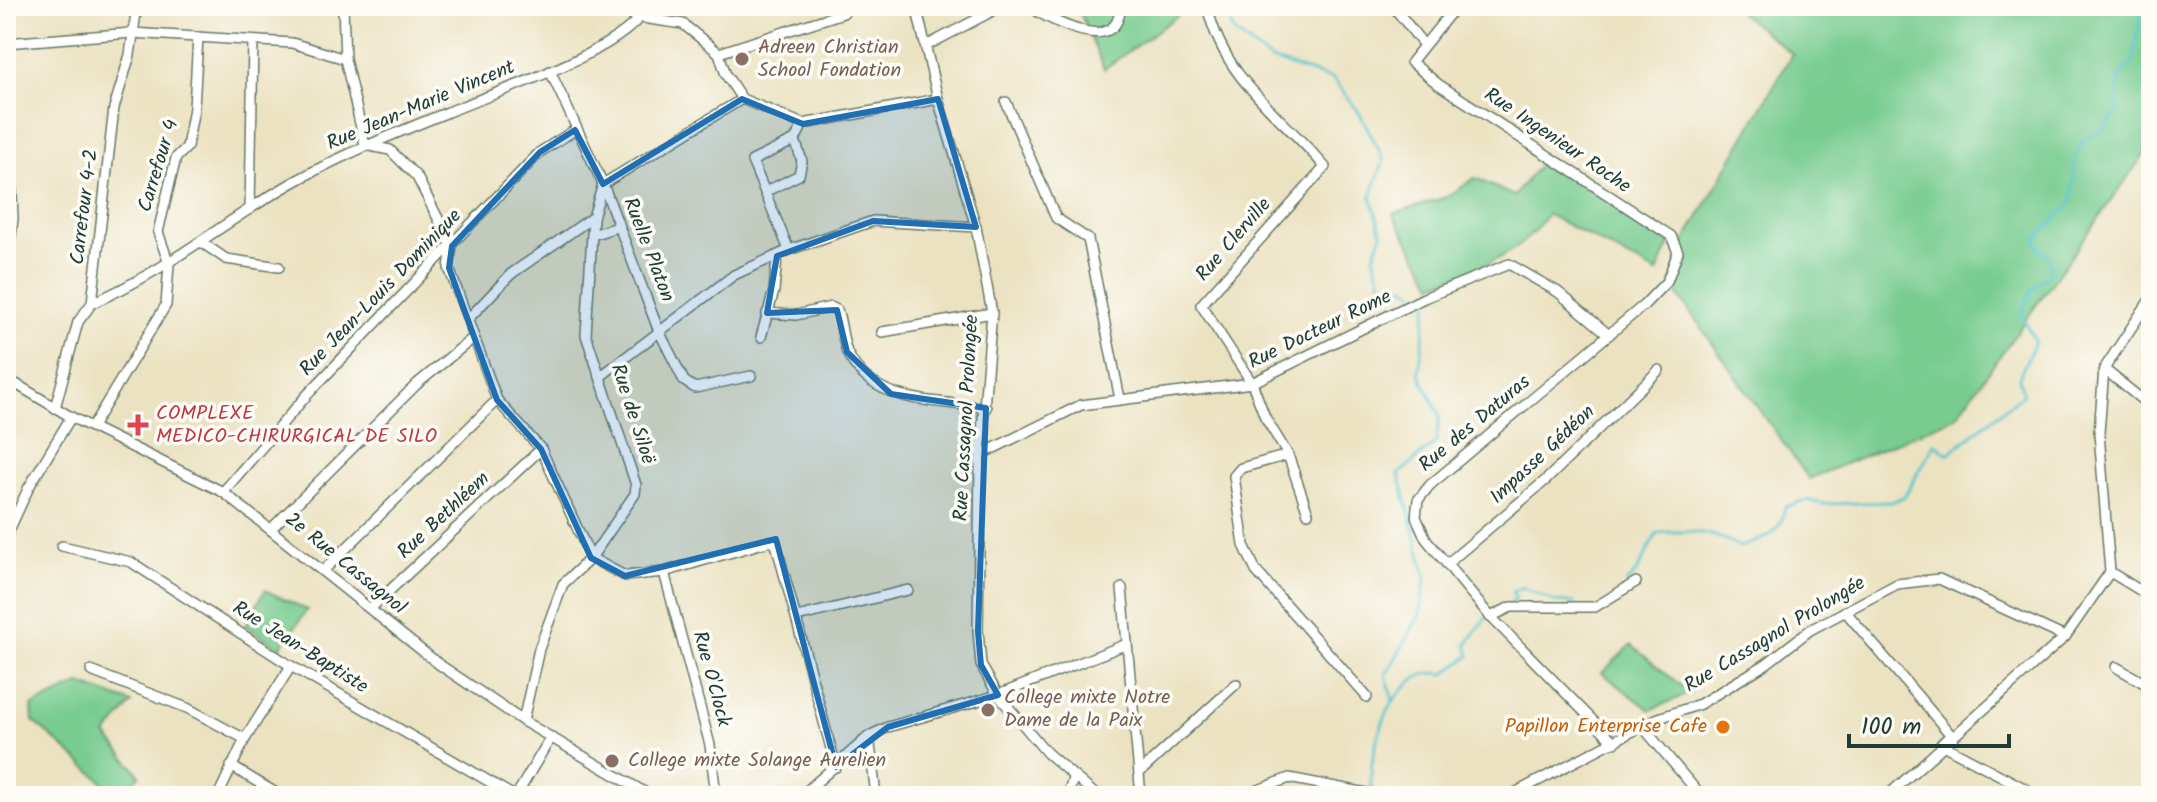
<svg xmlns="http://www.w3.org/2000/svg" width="2157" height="802" font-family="Kalam,sans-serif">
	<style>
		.green { fill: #78cc90; stroke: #4c8462; stroke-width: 2 }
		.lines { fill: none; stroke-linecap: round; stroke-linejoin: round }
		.stream { stroke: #55c2cb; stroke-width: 3 }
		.minor-casing { stroke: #667765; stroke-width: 12 }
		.minor { stroke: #fff; stroke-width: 9 }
		.marked { fill: #1f6fb2; fill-opacity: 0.2; stroke: #1f6fb2; stroke-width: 6; stroke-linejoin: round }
		.education-dot { fill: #8d6e63; stroke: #fdfcf7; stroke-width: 3 }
		.health-dot { fill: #e0444e; stroke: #fdfcf7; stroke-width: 3 }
		.food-dot { fill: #e8710a; stroke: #fdfcf7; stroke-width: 3 }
		.labels { text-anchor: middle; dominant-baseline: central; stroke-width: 7; stroke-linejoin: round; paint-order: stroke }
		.education-label { font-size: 20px; fill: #785e54; stroke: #fdfcf7; text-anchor: start }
		.street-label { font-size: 20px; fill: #1f3d34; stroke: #fdfcf7 }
		.health-label { font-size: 20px; fill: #be3a42; stroke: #fdfcf7; text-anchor: start }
		.food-label { font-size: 20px; fill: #c56008; stroke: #fdfcf7; text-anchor: end }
	</style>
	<rect width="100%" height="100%" fill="#fdfcf7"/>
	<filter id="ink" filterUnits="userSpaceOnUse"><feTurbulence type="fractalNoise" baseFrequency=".0125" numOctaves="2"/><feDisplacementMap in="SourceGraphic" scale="16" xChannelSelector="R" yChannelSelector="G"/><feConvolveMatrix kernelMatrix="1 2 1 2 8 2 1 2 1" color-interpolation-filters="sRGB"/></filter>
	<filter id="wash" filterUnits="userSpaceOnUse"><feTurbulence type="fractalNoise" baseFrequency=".006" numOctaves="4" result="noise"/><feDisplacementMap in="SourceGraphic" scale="32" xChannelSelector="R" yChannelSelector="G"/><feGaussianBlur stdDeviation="1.8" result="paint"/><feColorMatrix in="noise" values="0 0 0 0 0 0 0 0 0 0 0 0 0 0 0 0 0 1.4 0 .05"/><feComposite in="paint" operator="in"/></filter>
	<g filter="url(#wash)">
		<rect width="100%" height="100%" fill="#ebe2c1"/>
		<g class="green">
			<polygon points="1077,6 1191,6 1104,69"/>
			<polygon points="1732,6 2151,6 2151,145 1956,417 1809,479 1671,285 1683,244 1792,54"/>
			<path d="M1545,157l126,84 -14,32 -110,-59c-26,43 -69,54 -114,70l-40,-70 56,-18 26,-18 39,18z"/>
			<polygon points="265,590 307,610 280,648 245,626"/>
			<polygon points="1631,645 1690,693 1650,710 1602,673"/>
			<polygon points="80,684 132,703 106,735 140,775 118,795 33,721 32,706"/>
		</g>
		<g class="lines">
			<g class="stream">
				<polyline points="1224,6 1234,32 1271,60 1333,79 1359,112 1384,160 1371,196 1382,234 1374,256 1381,283 1405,287 1422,297"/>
				<path d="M1626,583c17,-13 19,-33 32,-50 32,-3 54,-2 82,14 26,-9 41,-11 45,-40l21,-7 17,4 68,-2 14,-6 30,-53 13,11 75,-60 -4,-17 16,-35 -14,-29 13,-26 17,-15 -2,-15 -10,-7 -3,-11 36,-36 4,-48 7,-14 24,-14 10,-16 2,-33 14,-16 8,-51 -5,-5"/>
				<polyline points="1509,604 1516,598 1512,592 1522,587 1555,602 1574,603"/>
				<polyline points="1393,701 1386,675 1420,615 1426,577 1399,474 1436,442 1440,416 1419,373 1428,300"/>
				<path d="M1372,793c-7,-38 21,-131 72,-119l26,-18 -3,-12 19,-26"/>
			</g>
		</g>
	</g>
	<g filter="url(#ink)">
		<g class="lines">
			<g class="minor-casing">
				<g id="minor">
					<polyline points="343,6 345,59 365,145 390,150 417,177 452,246 449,268 497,400 541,449 591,558 625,576 664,572 770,541 776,544 836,767"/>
					<polyline points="607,6 642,18 683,24 719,53 843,13 850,6"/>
					<polyline points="916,6 938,99 976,227 992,313 980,455 978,631 981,665 998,695 1047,753 1097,796"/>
					<path d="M1029,6c20,14 91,52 91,0"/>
					<path d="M1207,6c18,76 71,105 118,161l-124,138 51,78 13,34 23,38 20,58"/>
					<polyline points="1393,6 1423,44"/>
					<polyline points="1456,6 1411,62 1438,84 1671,236 1678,252 1667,281 1644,305 1430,485 1418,500 1416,517 1426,539 1489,615 1615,743"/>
					<polyline points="6,43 132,33 292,43 345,59"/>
					<polyline points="6,44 13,219 6,274"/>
					<polyline points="926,46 1002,6"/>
					<polyline points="719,53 726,75 742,99 803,124 938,99"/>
					<polyline points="550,71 603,184 658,329 684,381 695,388 751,376"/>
					<polyline points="1006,102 1056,218 1088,239 1120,399"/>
					<polyline points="603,184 742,99"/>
					<polyline points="765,192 799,175 802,161 795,140"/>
					<polyline points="250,209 253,41"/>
					<polyline points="592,235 620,226"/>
					<polyline points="201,242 226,259 279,267"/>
					<polyline points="789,250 752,161 795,140 803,124"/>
					<path d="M92,303c67,-28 121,-73 183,-110 59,-36 124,-61 188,-87 42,-17 169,-59 183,-100"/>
					<path d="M767,313l29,2 35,-8 6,3c5,13 5,29 10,42 25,54 90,47 139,56"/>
					<polyline points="469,318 511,274 593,217"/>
					<polyline points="882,332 992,313"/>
					<polyline points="761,337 774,291 777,256"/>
					<polyline points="2104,369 2151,407"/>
					<polyline points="601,376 734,275 789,250 873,221 976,227"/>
					<polyline points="6,378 71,417 223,492 440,665 523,721 651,796"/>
					<polyline points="55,408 78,322 92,303 114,108 130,55 137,6"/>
					<polyline points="92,427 166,305 169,264 158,232 176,158 187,147 194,108 198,37"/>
					<polyline points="980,455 1081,405 1252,383 1424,298 1509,264 1558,292 1609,335"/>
					<polyline points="1288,455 1241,468 1234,476 1244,545 1256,571 1367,697"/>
					<polyline points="223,492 307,395 540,152 575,130"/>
					<polyline points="272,528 417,384 473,338"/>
					<polyline points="6,537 29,487 71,417"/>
					<polyline points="62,546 131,562 291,666 514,796"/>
					<polyline points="1448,563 1546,480 1659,370"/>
					<polyline points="324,570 497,400"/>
					<polyline points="664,572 710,745 716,796"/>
					<polyline points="2110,572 2151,597"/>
					<polyline points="1122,588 1141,796"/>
					<polyline points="371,608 541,449"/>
					<polyline points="1845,611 1951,735 1941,744 2039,796"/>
					<polyline points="797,617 908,590"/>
					<polyline points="1490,617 1511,607 1595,607 1636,582"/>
					<polyline points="2116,667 2151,687"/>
					<polyline points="91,671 187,708 245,739"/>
					<polyline points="523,721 539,649 563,584 591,558 635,494 636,485 586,335 593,217 603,184"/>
					<polyline points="1642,726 1701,796"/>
					<polyline points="869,736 876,796"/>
					<polyline points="231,766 281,796"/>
					<polyline points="1139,773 1236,684"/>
					<polyline points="218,796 245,739 291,666"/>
					<polyline points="516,796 551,737"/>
					<polyline points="801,796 869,736 888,727 998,695 1127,644"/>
					<polyline points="1068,796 1073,778"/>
					<polyline points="1243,796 1289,778 1382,796"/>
					<polyline points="1509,796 1656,719 1700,704 1766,664 1810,630 1897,584 1939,579 2065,637"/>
					<polyline points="1887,796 2065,637 2110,572 2099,433 2104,369 2151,298"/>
				</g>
			</g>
			<use href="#minor" class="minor"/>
		</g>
	</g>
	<path class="marked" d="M742,99l61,25 135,-25 38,128 -103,-6 -96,35 -10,57 70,-3 10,42 44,42 95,14 -8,223 3,34 17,30 -110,32 -52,40 -60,-228 -151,37 -34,-18 -50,-109 -44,-49 -48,-132 3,-22 88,-94 35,-22 28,54z"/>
	<g class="education-dot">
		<circle cx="742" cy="59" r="8"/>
		<circle cx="988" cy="710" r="8"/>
		<circle cx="612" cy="761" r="8"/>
	</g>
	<path class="health-dot" d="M134 413h8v8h8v8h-8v8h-8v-8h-8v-8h8z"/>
	<circle class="food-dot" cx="1723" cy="727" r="8"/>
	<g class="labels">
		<g class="education-label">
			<text x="758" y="48">Adreen Christian<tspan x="758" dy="23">School Fondation</tspan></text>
			<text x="1004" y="698">College mixte Notre<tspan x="1004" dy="23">Dame de la Paix</tspan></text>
			<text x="628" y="761">College mixte Solange Aurelien</text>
		</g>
		<g class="street-label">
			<text transform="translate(421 106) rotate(-23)">Rue Jean-Marie Vincent</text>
			<text transform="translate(1557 141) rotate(34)">Rue Ingenieur Roche</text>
			<text transform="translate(159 166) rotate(-73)">Carrefour 4</text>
			<text transform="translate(85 207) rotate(-83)">Carrefour 4-2</text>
			<text transform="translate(1234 240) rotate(-49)">Rue Clerville</text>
			<text transform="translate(648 250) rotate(69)">Ruelle Platon</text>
			<text transform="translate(381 293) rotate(-46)">Rue Jean-Louis Dominique</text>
			<text transform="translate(1320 330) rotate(-26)">Rue Docteur Rome</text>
			<text transform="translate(632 414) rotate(72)">Rue de Siloë</text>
			<text transform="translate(967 418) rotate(-87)">Rue Cassagnol Prolongée</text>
			<text transform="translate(1475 424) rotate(-40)">Rue des Daturas</text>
			<text transform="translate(1543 455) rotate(-43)">Impasse Gédéon</text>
			<text transform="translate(444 516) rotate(-43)">Rue Bethléem</text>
			<text transform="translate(345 564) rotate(39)">2e Rue Cassagnol</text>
			<text transform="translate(1775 635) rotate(-31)">Rue Cassagnol Prolongée</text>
			<text transform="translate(300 648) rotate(32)">Rue Jean-Baptiste</text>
			<text transform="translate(711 679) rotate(75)">Rue O'Clock</text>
		</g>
		<g class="health-label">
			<text x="156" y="414">COMPLEXE<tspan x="156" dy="23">MEDICO-CHIRURGICAL DE SILO</tspan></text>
		</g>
		<g class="food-label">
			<text x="1707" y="727">Papillon Enterprise Cafe</text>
		</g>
	</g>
	<rect width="2157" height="802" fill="none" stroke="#fdfcf7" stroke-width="32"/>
	<path d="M1849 734v12h160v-12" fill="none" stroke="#1f3d34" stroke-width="4"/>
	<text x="1861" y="734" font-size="24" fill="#1f3d34" stroke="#fdfcf7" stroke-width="6" paint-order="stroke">100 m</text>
</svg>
